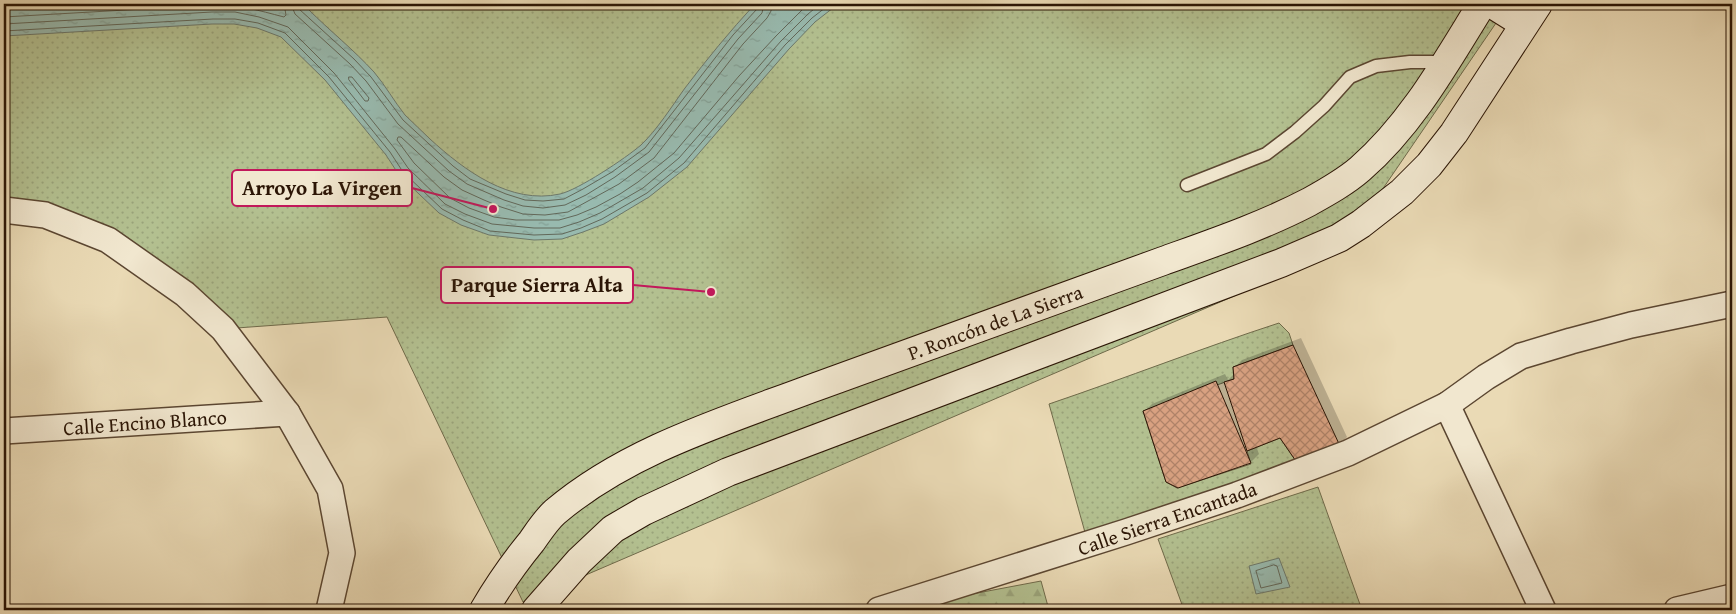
<svg xmlns="http://www.w3.org/2000/svg" width="1736" height="614" font-family="'Gentium Book Plus',serif">
	<style>
		.forest { fill: url(#forest-firs); stroke: #6f6a4a }
		.park { fill: url(#park-dots); stroke: #6f6a4a }
		.water { fill: url(#water-ripples); stroke: #6c786b }
		.shadow { fill: #0003 }
		.lines { fill: none; stroke-linecap: round; stroke-linejoin: round }
		.shore { stroke: #62685a; stroke-width: 1 }
		.building { fill: url(#building-cross-hatch); stroke: #2b1505 }
		.lane-casing { stroke: #5b4631; stroke-width: 15 }
		.street-casing { stroke: #5b4631; stroke-width: 28 }
		.secondary-casing { stroke: #2b1505; stroke-width: 30 }
		.lane { stroke: #f1e7cf; stroke-width: 12 }
		.street { stroke: #f1e7cf; stroke-width: 25 }
		.secondary { stroke: #f1e7cf; stroke-width: 28 }
		.labels { text-anchor: middle; dominant-baseline: central; stroke-width: 5; stroke-linejoin: round; paint-order: stroke }
		.street-label { font-size: 20px; fill: #2b1505; stroke: #f1e7cf }
		.leader { fill: none; stroke: #c2185b; stroke-width: 2 }
		.callout-dot { fill: #c2185b; stroke: #f1e7cf; stroke-width: 2 }
		.callout { fill: #f1e7cf; stroke: #c2185b; stroke-width: 2 }
		.callout-label { font-size: 21px; text-anchor: middle; font-weight: bold; fill: #2b1505 }
	</style>
	<defs>
		<pattern id="forest-firs" width="22" height="20" patternUnits="userSpaceOnUse" patternTransform="scale(1.25)"><rect width="22" height="20" fill="#b3c090"/><path d="M5 1l3.5 6h-7zM16 11l3.5 6h-7z" fill="#9aa47b"/></pattern>
		<pattern id="park-dots" width="8" height="8" patternUnits="userSpaceOnUse" patternTransform="scale(1.25)"><rect width="8" height="8" fill="#b3c090"/><path d="M2 2h.1M6 6h.1" fill="none" stroke="#9aa47b" stroke-width="1.8" stroke-linecap="round"/></pattern>
		<pattern id="water-ripples" width="26" height="14" patternUnits="userSpaceOnUse" patternTransform="scale(1.25)"><rect width="26" height="14" fill="#98baaf"/><path d="M2 4q2-2 4 0t4 0M15 11q2-2 4 0t4 0" fill="none" stroke="#839f95"/></pattern>
		<pattern id="building-cross-hatch" width="8" height="8" patternUnits="userSpaceOnUse" patternTransform="scale(1.25)"><rect width="8" height="8" fill="#d8a181"/><path d="M0 0l8 8M0 8l8-8" fill="none" stroke="#af8268"/></pattern>
	</defs>
	<rect width="100%" height="100%" fill="#eadab5"/>
	<filter id="stains"><feTurbulence type="fractalNoise" baseFrequency=".004" numOctaves="4"/><feColorMatrix values="0 0 0 0 .2 0 0 0 0 .09 0 0 0 0 .02 0 0 0 .5 -.17"/></filter>
	<radialGradient id="worn" r=".72"><stop offset=".6" stop-color="#630" stop-opacity="0"/><stop offset="1" stop-color="#630" stop-opacity=".3"/></radialGradient>
	<polygon class="forest" points="1041,581 1049,610 901,610 919,604"/>
	<g class="park">
		<polygon points="4,4 1509,4 1341,250 523,602 387,317 223,329 149,267 4,210"/>
		<path d="M1279,323l10,10 4,12 -60,22 1,12 -91,32 23,71 11,6 74,-24 -4,-13 33,-13 20,29 -212,76 -39,-139c77,-26 153,-56 230,-81z"/>
		<polygon points="1318,487 1362,610 1184,610 1158,539"/>
	</g>
	<g class="water">
		<path d="M4,4h295l9,5c22,22 46,41 66,63 11,13 20,29 31,43 8,8 17,16 25,24 34,31 80,66 130,55 18,-4 66,-36 81,-49 16,-15 31,-39 44,-57 22,-29 45,-57 70,-84h83l-23,18 -26,27 -102,118 -38,30 -45,27 -21,8 -21,7 -28,1 -45,-5 -28,-10 -22,-12 -40,-38 -13,-20 -61,-75 -44,-43 -24,-9 -23,-4h-22l-208,12z"/>
		<polygon points="1279,558 1290,587 1256,594 1249,566"/>
	</g>
	<polygon class="shadow" points="1301,338 1347,437 1339,445 1280,437 1256,446 1259,454 1251,462 1178,487 1144,412 1152,404 1225,374 1228,380 1234,374 1234,368 1242,360"/>
	<g class="lines">
		<g class="shore">
			<polyline points="291,4 295,14 350,64 366,81 398,124 449,171 467,184 504,200 523,206 543,208 565,205 586,195 615,177 649,152 738,39 762,13 764,4"/>
			<polyline points="297,4 299,9 354,59 371,77 403,120 453,166 470,179 506,194 525,200 543,201 564,199 583,189 612,172 645,148 733,35 757,9 758,4"/>
			<polyline points="772,4 771,11 767,18 743,44 654,158 619,184 568,212 545,215 523,214 501,207 484,200 462,190 444,177 401,137 398,137 397,140 414,163 450,198 469,208 494,217 516,220 559,220 577,215 596,207 620,194 638,182 674,153 739,76 776,36 808,4"/>
			<path d="M4,17l209,-12c28,0 44,5 71,12l2,-2 -2,-11"/>
			<polyline points="4,24 212,12 235,12 259,17 288,27 334,73 395,149 408,168 445,204 465,214 492,224 534,228 560,228 579,222 600,213 643,188 679,158 781,41 808,14 820,4"/>
			<polyline points="4,31 213,19 235,19 258,23 285,33 329,77 390,152 403,172 442,209 463,220 490,231 534,235 562,234 581,228 602,219 647,193 684,163 785,45 812,18 830,4"/>
			<polygon points="349,77 352,77 369,98 368,101 365,101 349,80"/>
			<polygon points="1274,565 1277,566 1282,583 1261,588 1256,571"/>
		</g>
	</g>
	<g class="building">
		<polygon points="1293,345 1340,446 1300,467 1280,438 1247,451 1224,382 1234,379 1233,367"/>
		<polygon points="1216,381 1251,463 1178,488 1166,482 1143,411"/>
	</g>
	<g class="lines">
		<g class="lane-casing">
			<polyline id="lane" points="1187,185 1266,154 1295,132 1324,106 1350,77 1376,66 1410,62 1446,62"/>
		</g>
		<g class="street-casing">
			<g id="street">
				<polyline points="4,210 45,215 108,240 185,294 223,329 287,413 330,489 342,553 329,610"/>
				<polyline points="1447,405 1543,610"/>
				<polyline points="4,431 287,413"/>
				<polyline points="879,610 1126,532 1237,495 1348,453 1447,405 1486,377 1521,356 1571,341 1631,325 1732,304"/>
				<polyline points="1677,610 1732,597"/>
			</g>
		</g>
		<g class="secondary-casing">
			<g id="secondary">
				<polyline points="1492,4 1524,24"/>
				<path d="M484,610c14,-24 30,-47 48,-69 7,-10 14,-21 23,-29 72,-61 167,-90 255,-123 118,-43 236,-85 353,-128 50,-18 100,-35 146,-59 18,-10 36,-20 51,-33 52,-45 86,-107 122,-165"/>
				<polyline points="536,610 579,561 613,529 644,511 728,472 1281,263 1339,238 1361,224 1402,192 1429,165 1454,133 1538,4"/>
			</g>
		</g>
		<use href="#lane" class="lane"/>
		<use href="#street" class="street"/>
		<use href="#secondary" class="secondary"/>
	</g>
	<g class="labels">
		<g class="street-label">
			<text transform="translate(995 322) rotate(-20)">P. Roncón de La Sierra</text>
			<text transform="translate(145 422) rotate(-4)">Calle Encino Blanco</text>
			<text transform="translate(1167 518) rotate(-19)">Calle Sierra Encantada</text>
		</g>
	</g>
	<path class="leader" d="M493 209L412 188M711 292L633 285"/>
	<g class="callout-dot">
		<circle cx="493" cy="209" r="5"/>
		<circle cx="711" cy="292" r="5"/>
	</g>
	<g class="callout">
		<rect x="232" y="170" width="180" height="36" rx="5"/>
		<rect x="441" y="267" width="192" height="36" rx="5"/>
	</g>
	<g class="callout-label">
		<text x="322" y="195">Arroyo La Virgen</text>
		<text x="537" y="292">Parque Sierra Alta</text>
	</g>
	<rect width="1736" height="614" fill="none" stroke="#eadab5" stroke-width="20"/>
	<rect x="5" y="5" width="1726" height="604" fill="none" stroke="#2b1505" stroke-width="2.5"/>
	<rect x="10" y="10" width="1716" height="594" fill="none" stroke="#2b1505"/>
	<rect width="100%" height="100%" filter="url(#stains)"/>
	<rect width="100%" height="100%" fill="url(#worn)"/>
</svg>
